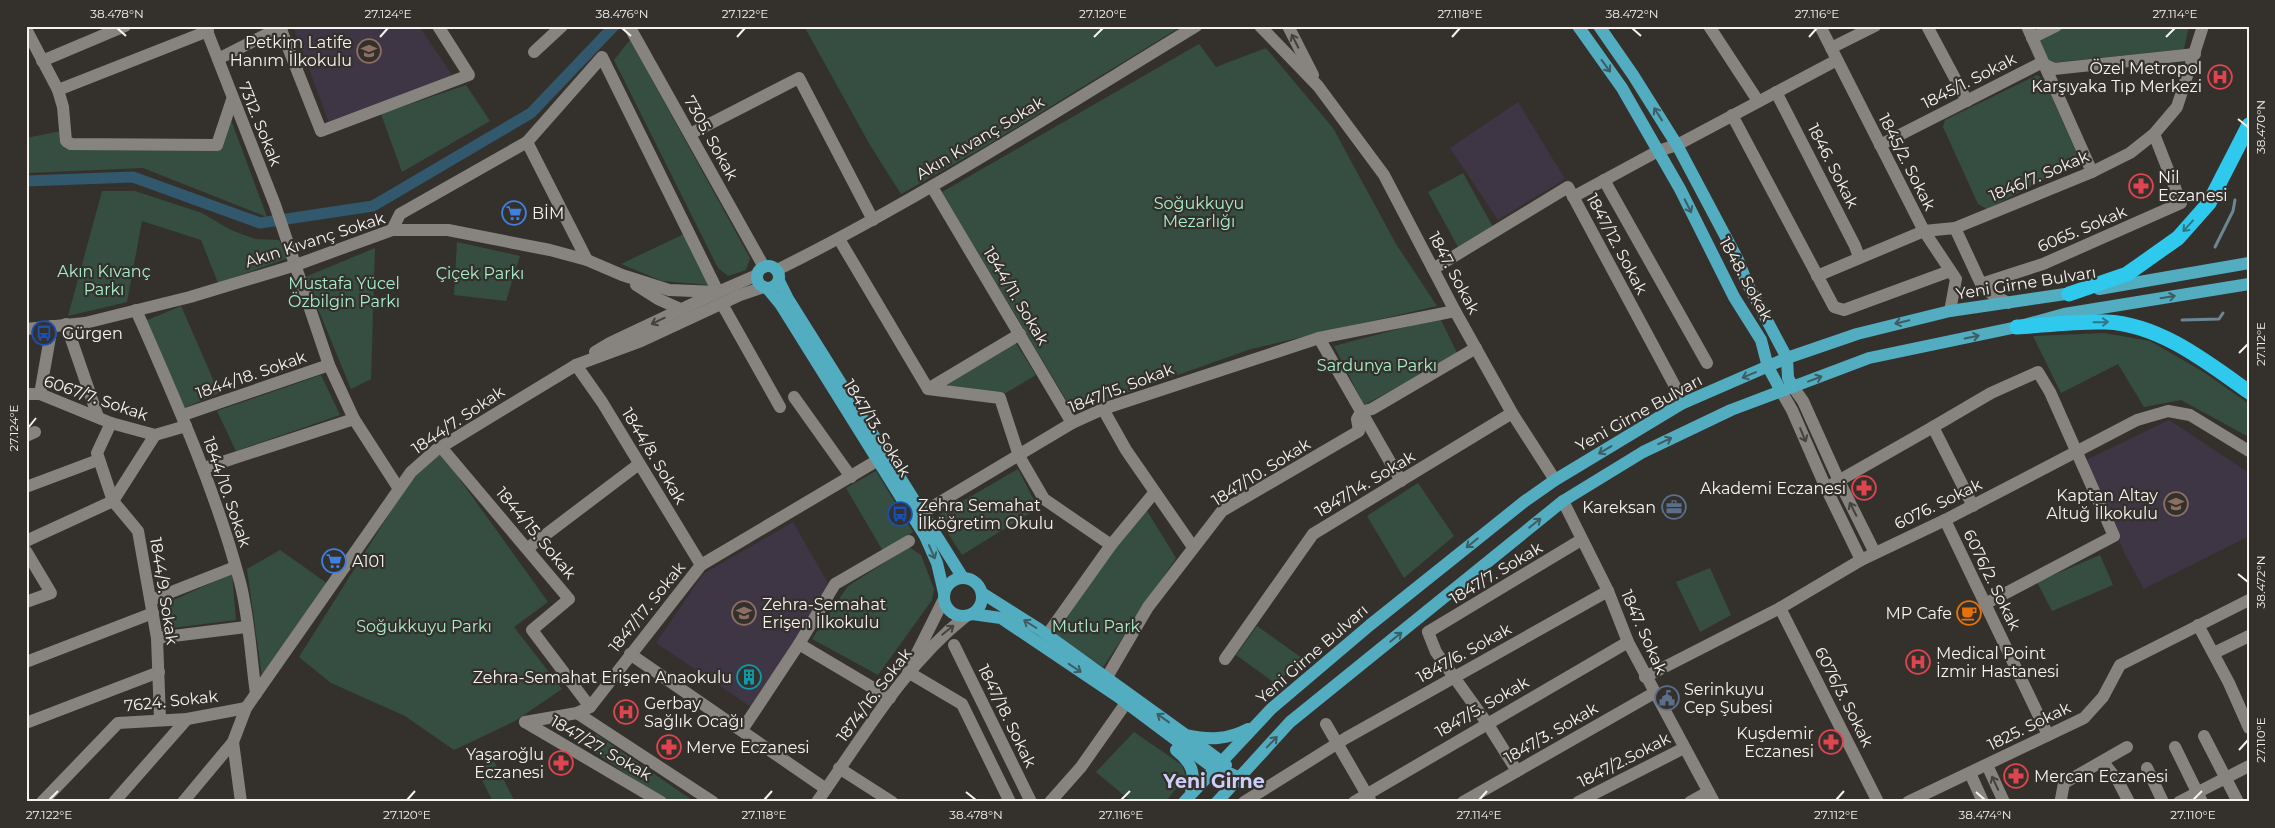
<svg xmlns="http://www.w3.org/2000/svg" width="2275" height="828" font-family="Montserrat,sans-serif">
	<style>
		.education { fill: #3e3545 }
		.green { fill: #354e41 }
		.lines { fill: none; stroke-linecap: round; stroke-linejoin: round }
		.stream { stroke: #6c8693; stroke-width: 3 }
		.canal { stroke: #31586c; stroke-width: 11 }
		.minor { stroke: #87837e; stroke-width: 12 }
		.major { stroke: #52adc1; stroke-width: 12 }
		.highway { stroke: #2fc9ee; stroke-width: 15 }
		.oneway { stroke: #45413d }
		.oneway2 { stroke: #3e5c61 }
		.oneway3 { stroke: #327584 }
		.ticks { fill: none; stroke: #f5f2ef; stroke-width: 2 }
		.labels { text-anchor: middle; dominant-baseline: central; stroke-width: 4.5; stroke-linejoin: round; paint-order: stroke }
		.poi-label { font-size: 16px; fill: #f5f2ef; stroke: #34312d; text-anchor: start }
		.street-label { font-size: 16px; fill: #f5f2ef; stroke: #34312d }
		.park-label { font-size: 16px; fill: #a8eeca; stroke: #34312d }
		.quarter-label { font-size: 19px; font-weight: bold; fill: #cdcffa; stroke: #34312d }
		.neatline { fill: none; stroke: #f5f2ef; stroke-width: 2 }
		.ticks-label { font-size: 12px; text-anchor: middle; fill: #f5f2ef }
	</style>
	<rect width="100%" height="100%" fill="#34312d"/>
	<g class="education">
		<polygon points="293,26 419,26 452,75 329,123"/>
		<polygon points="1518,102 1565,179 1498,220 1450,148"/>
		<polygon points="2169,420 2249,473 2249,536 2144,589 2125,554 2086,460"/>
		<polygon points="793,522 828,583 793,647 751,707 656,643 703,574"/>
	</g>
	<g class="green">
		<polygon points="804,26 1182,26 986,146 901,194 870,145"/>
		<polygon points="2065,26 2189,26 2184,49 2051,63 2034,41"/>
		<polygon points="630,40 750,258 746,270 728,276 718,268 614,60"/>
		<polygon points="1199,44 1216,67 1266,48 1333,128 1396,244 1437,306 1251,349 1098,403 1090,399 1071,408 942,192"/>
		<polygon points="2037,75 2044,79 2080,161 1987,209 1978,204 1943,127 1945,120"/>
		<polygon points="466,85 490,121 402,172 381,114"/>
		<polygon points="231,120 267,217 143,168 26,173 26,138 61,131 62,144 220,150"/>
		<polygon points="1463,173 1493,227 1458,247 1428,192"/>
		<polygon points="102,191 135,191 202,213 231,230 255,239 279,240 288,258 218,283 201,240 142,221 127,302 68,316"/>
		<polygon points="684,234 710,285 662,281 621,264"/>
		<polygon points="457,242 520,256 506,301 454,295"/>
		<polygon points="375,248 371,379 351,389 305,277"/>
		<polygon points="181,306 219,393 184,408 145,321"/>
		<polygon points="1440,318 1458,355 1364,405 1334,346"/>
		<polygon points="2104,333 2150,341 2205,373 2249,404 2249,437 2181,400 2144,407 2118,364 2061,393 2033,336"/>
		<polygon points="1015,342 1036,375 1004,394 943,386"/>
		<polygon points="321,375 340,415 236,451 217,411"/>
		<polygon points="441,453 548,602 514,627 562,689 515,721 454,750 405,716 331,683 299,657 413,476"/>
		<polygon points="1018,469 1038,508 962,555 937,516"/>
		<polygon points="876,471 913,532 883,551 846,488"/>
		<polygon points="1418,483 1454,536 1404,578 1367,516"/>
		<polygon points="1144,506 1176,558 1103,667 1055,635"/>
		<polygon points="909,547 921,555 934,589 932,600 878,675 812,639 848,586"/>
		<polygon points="280,550 328,584 262,677 247,569"/>
		<polygon points="2100,555 2113,585 2052,611 2037,582"/>
		<polygon points="1710,568 1731,615 1700,632 1676,582"/>
		<polygon points="232,574 236,620 164,629 162,605"/>
		<polygon points="1257,626 1302,658 1276,684 1236,655"/>
		<polygon points="1134,732 1182,765 1186,777 1165,802 1132,802 1096,772"/>
		<polygon points="596,734 695,802 667,802 587,747"/>
		<polygon points="494,761 515,802 493,802 477,770"/>
	</g>
	<g class="lines">
		<g class="stream">
			<polyline points="2215,247 2233,211 2235,200"/>
			<polyline points="2182,320 2219,319 2223,313"/>
		</g>
		<polyline class="canal" points="26,181 133,177 260,223 373,206 531,113 614,26"/>
		<g class="minor">
			<polyline points="205,26 275,205 329,365 354,419 399,489"/>
			<polyline points="629,26 764,267"/>
			<polyline points="1260,26 1318,86 1384,175 1455,311 1512,413 1555,480"/>
			<polyline points="1288,26 1313,75"/>
			<polyline points="1709,26 1758,101"/>
			<polyline points="1820,26 1924,231 1956,279 1950,311"/>
			<polyline points="1927,26 1967,101"/>
			<polyline points="2027,26 2092,172"/>
			<polyline points="280,27 321,131 469,75 438,26"/>
			<polyline points="26,29 58,90 63,107 66,141 71,144 217,145 232,100"/>
			<polyline points="2032,38 2056,26"/>
			<polyline points="1831,48 1875,26"/>
			<polyline points="534,52 562,26"/>
			<polyline points="218,59 283,26"/>
			<polyline points="42,61 125,26"/>
			<polyline points="58,90 208,31"/>
			<polyline points="1776,92 1855,246 1859,257"/>
			<polyline points="1732,115 1834,307 1844,310 1950,271"/>
			<polyline points="690,134 799,78 873,220"/>
			<polyline points="527,142 602,57 718,292 610,343 595,352"/>
			<polyline points="1880,145 2041,63 2054,69 2195,54"/>
			<polyline points="1604,180 1707,363"/>
			<polyline points="932,187 1072,423"/>
			<polyline points="1573,197 1658,151 1677,145 1837,60"/>
			<polyline points="1955,228 1981,284 2043,264 2181,203 2154,134"/>
			<polyline points="392,230 400,214 527,142 587,260"/>
			<polyline points="839,239 928,389"/>
			<polyline points="1433,269 1568,187 1677,390 1681,404"/>
			<path d="M777,270c145,-72 281,-160 419,-244"/>
			<polyline points="1817,276 1924,231 1955,228 2092,172 2130,153 2154,134 2177,107 2203,26"/>
			<polyline points="1981,284 1992,294 2008,303"/>
			<polyline points="636,285 658,299 687,312"/>
			<polyline points="722,304 780,407"/>
			<path d="M136,310c39,89 79,178 104,272 9,34 11,77 16,112"/>
			<polyline points="66,324 98,417"/>
			<polyline points="26,329 85,323 190,297 296,265 392,230 448,230 550,250 587,260 622,275 669,290 718,292 757,275"/>
			<polyline points="1020,334 928,389 1000,398 1019,456 1044,499 1111,545"/>
			<polyline points="1319,338 1401,481"/>
			<polyline points="576,365 602,402 701,565"/>
			<polyline points="1793,387 1803,401 1839,481 1875,553"/>
			<polyline points="1781,391 1792,410 1826,488 1861,560"/>
			<polyline points="26,394 40,394 111,423 155,435"/>
			<polyline points="40,394 52,326"/>
			<polyline points="794,397 851,477"/>
			<polyline points="1103,409 1126,450 1193,547"/>
			<polyline points="183,415 329,365"/>
			<polyline points="111,423 97,453 113,501 138,531 157,638 160,719"/>
			<polyline points="1933,427 1991,393 2038,372 2050,392 2114,536 1985,604"/>
			<polyline points="155,435 186,426"/>
			<polyline points="26,436 35,432"/>
			<polyline points="441,447 569,599 532,630 590,707"/>
			<polyline points="204,468 354,419"/>
			<polyline points="26,487 98,460"/>
			<polyline points="1826,488 1933,427 1973,506"/>
			<polyline points="1563,501 1608,591 1628,642 1714,802"/>
			<polyline points="922,513 1072,423 1103,409 1319,338 1455,311"/>
			<polyline points="1945,520 2048,735"/>
			<polyline points="26,541 113,501 155,435"/>
			<polyline points="528,548 639,464"/>
			<polyline points="26,551 51,593 26,602"/>
			<polyline points="151,600 235,567"/>
			<polyline points="1780,608 1878,802"/>
			<polyline points="2198,625 2229,683 2249,728"/>
			<polyline points="1047,635 1111,545 1154,493"/>
			<polyline points="157,638 246,627"/>
			<polyline points="799,644 890,698"/>
			<polyline points="954,645 1031,802"/>
			<polyline points="2214,653 2249,636"/>
			<polyline points="630,654 826,789"/>
			<polyline points="1225,659 1313,534 1512,413"/>
			<polyline points="913,661 944,599"/>
			<polyline points="26,662 153,613"/>
			<polyline points="908,672 962,704 1010,802"/>
			<polyline points="1107,677 1148,607 1222,511 1359,431 1357,419 1361,412 1372,409 1476,348"/>
			<polyline points="1645,677 1780,608 1861,560 1945,520 2137,420 2168,411 2190,415 2249,451"/>
			<polyline points="577,713 713,802"/>
			<polyline points="525,722 577,713 590,707 701,565 878,460"/>
			<polyline points="525,722 661,802"/>
			<polyline points="26,723 159,672"/>
			<polyline points="1326,724 1370,800"/>
			<polyline points="742,730 799,644 835,584 909,541"/>
			<polyline points="2204,736 2238,802"/>
			<polyline points="2175,747 2202,802"/>
			<polyline points="2103,762 2118,781 2129,802"/>
			<polyline points="1987,765 2004,802"/>
			<polyline points="839,768 892,802"/>
			<polyline points="2147,768 2163,802"/>
			<polyline points="1517,771 1487,723 1436,652 1428,632 1581,540"/>
			<polyline points="1970,773 1983,802"/>
			<polyline points="42,802 118,723 187,719 246,708"/>
			<polyline points="114,802 187,719"/>
			<polyline points="183,802 233,742"/>
			<polyline points="241,802 233,742 246,708 411,472 436,450 576,365 641,341 740,295 764,287"/>
			<path d="M817,802c46,-65 86,-136 149,-186"/>
			<polyline points="1050,802 1081,767 1126,703"/>
			<polyline points="1244,802 1346,738 1608,591"/>
			<polyline points="1354,802 1628,642"/>
			<polyline points="1463,802 1654,693"/>
			<polyline points="1578,802 1684,748"/>
			<polyline points="1690,802 1708,792"/>
			<polyline points="1908,802 2084,718 2103,697 2120,665 2249,600"/>
			<polyline points="2062,802 2061,799 2064,783 2127,747"/>
			<polyline points="2179,802 2249,766"/>
		</g>
		<g class="major">
			<polyline points="1578,26 1622,88 1680,189 1734,297 1761,340 1768,367 1781,391"/>
			<polyline points="1599,26 1633,75 1677,145 1738,260 1747,283 1787,358 1788,378 1793,387"/>
			<circle cx="768" cy="277" r="11"/>
			<polyline points="779,281 788,299 963,578"/>
			<polyline points="767,288 781,305 925,536 937,563 944,593"/>
			<polyline points="2099,289 2249,263"/>
			<circle cx="963" cy="597" r="19"/>
			<path d="M982,593l57,36 147,106c23,5 41,5 62,-6"/>
			<polyline points="972,614 1001,618 1117,696 1208,764 1238,777"/>
			<polyline points="1190,738 1226,765"/>
			<path d="M1176,750c16,13 20,23 15,43"/>
			<polyline points="1184,802 1271,709 1370,625 1525,501 1555,480 1681,404 1787,358 1857,334 1950,311 2079,292"/>
			<polyline points="1217,802 1290,722 1563,501 1643,452 1731,410 1869,358 2017,327 2064,314 2249,284"/>
		</g>
		<g class="highway">
			<polyline points="2069,294 2127,274 2178,238 2209,203 2249,125"/>
			<path d="M2017,327c29,-2 60,-6 89,-5 53,2 101,40 143,70"/>
		</g>
	</g>
	<defs><path id="oneway-shaft" d="M-6 0H5M1.5-3L5.5 0L1.5 3" fill="none" stroke-width="1.6" stroke-linecap="round" stroke-linejoin="round" transform="scale(1.25)"/></defs>
	<g class="oneway">
		<use href="#oneway-shaft" transform="translate(1295 41) rotate(-117)"/>
		<use href="#oneway-shaft" transform="translate(658 321) rotate(154)"/>
		<use href="#oneway-shaft" transform="translate(1803 435) rotate(67)"/>
		<use href="#oneway-shaft" transform="translate(1853 509) rotate(-117)"/>
		<use href="#oneway-shaft" transform="translate(948 630) rotate(-39)"/>
		<use href="#oneway-shaft" transform="translate(1995 783) rotate(-115)"/>
	</g>
	<g class="oneway2">
		<use href="#oneway-shaft" transform="translate(1606 66) rotate(54)"/>
		<use href="#oneway-shaft" transform="translate(1658 114) rotate(-122)"/>
		<use href="#oneway-shaft" transform="translate(1688 206) rotate(63)"/>
		<use href="#oneway-shaft" transform="translate(2168 297) rotate(-9)"/>
		<use href="#oneway-shaft" transform="translate(1902 322) rotate(167)"/>
		<use href="#oneway-shaft" transform="translate(1972 337) rotate(-12)"/>
		<use href="#oneway-shaft" transform="translate(1749 375) rotate(157)"/>
		<use href="#oneway-shaft" transform="translate(1815 379) rotate(-21)"/>
		<use href="#oneway-shaft" transform="translate(1665 441) rotate(-25)"/>
		<use href="#oneway-shaft" transform="translate(1605 450) rotate(149)"/>
		<use href="#oneway-shaft" transform="translate(1535 523) rotate(-39)"/>
		<use href="#oneway-shaft" transform="translate(1472 543) rotate(141)"/>
		<use href="#oneway-shaft" transform="translate(932 552) rotate(66)"/>
		<use href="#oneway-shaft" transform="translate(1030 624) rotate(-148)"/>
		<use href="#oneway-shaft" transform="translate(1396 637) rotate(-39)"/>
		<use href="#oneway-shaft" transform="translate(1075 668) rotate(34)"/>
		<use href="#oneway-shaft" transform="translate(1163 718) rotate(-144)"/>
		<use href="#oneway-shaft" transform="translate(1272 742) rotate(-46)"/>
	</g>
	<g class="oneway3">
		<use href="#oneway-shaft" transform="translate(2188 226) rotate(132)"/>
		<use href="#oneway-shaft" transform="translate(2101 322) rotate(-1)"/>
	</g>
	<path class="ticks" d="M117,28l9,8M622,28l9,8M1632,28l9,8M380,37l8,-9M737,37l8,-9M1094,37l9,-9M1452,37l8,-9M1809,37l8,-9M2166,37l9,-9M2238,119l10,8M2239,353l9,-9M28,428l8,-10M2238,574l10,8M2239,750l9,-10M966,792l10,8M1976,792l9,8M49,800l9,-9M407,800l8,-9M764,800l8,-9M1121,800l9,-9M1479,800l8,-9M1836,800l8,-9M2193,800l9,-9"/>
	<defs>
		<g id="school-ring" transform="scale(1.25)"><circle r="9.5" fill="#34312d" stroke="#8d6e63" stroke-width="1.5"/><path d="M0-5L7-2L0 1L-7-2ZM-4 1L0 2.5L4 1V4Q0 6-4 4Z" fill="#8d6e63"/></g>
		<g id="hospital-ring" transform="scale(1.25)"><circle r="9.5" fill="#34312d" stroke="#e0444e" stroke-width="1.5"/><path d="M-5-5h3v3.5h4V-5h3V5h-3V1.5h-4V5h-3Z" fill="#e0444e"/></g>
		<g id="pharmacy-ring" transform="scale(1.25)"><circle r="9.5" fill="#34312d" stroke="#e0444e" stroke-width="1.5"/><path d="M-2-6h4v4h4v4h-4v4h-4v-4h-4v-4h4Z" fill="#e0444e"/></g>
		<g id="supermarket-ring" transform="scale(1.25)"><circle r="9.5" fill="#34312d" stroke="#3f7fe0" stroke-width="1.5"/><path d="M-6-5.5h2.5l.6 2H6L4.5 2H-2.5L-4.4-4H-6ZM-1.5 3.2a1.3 1.3 0 1 0 .1 0ZM3 3.2a1.3 1.3 0 1 0 .1 0Z" fill="#3f7fe0"/></g>
		<g id="bus-ring" transform="scale(1.25)"><circle r="9.5" fill="#34312d" stroke="#1a4fb4" stroke-width="1.5"/><path d="M-5-6H5V4H4V6H2V4H-2V6H-4V4H-5ZM-3.5-4V0h7V-4ZM-3.5 1.2v1.5H-2V1.2ZM2 1.2v1.5H3.5V1.2Z" fill="#1a4fb4"/></g>
		<g id="office-ring" transform="scale(1.25)"><circle r="9.5" fill="#34312d" stroke="#5c6f8a" stroke-width="1.5"/><path d="M-6-3h4V-5.5h4V-3h4V5H-6ZM-1-4.5V-3h2v-1.5ZM-6 0V1H6V0Z" fill="#5c6f8a"/></g>
		<g id="cafe-ring" transform="scale(1.25)"><circle r="9.5" fill="#34312d" stroke="#e8710a" stroke-width="1.5"/><path d="M-5.5-4.5H6V0H3Q3 3.5 0 3.5H-2.5Q-5.5 3.5-5.5 0ZM3-3.2v2h1.7v-2ZM-6 4.5H4V6H-6Z" fill="#e8710a"/></g>
		<g id="building-ring" transform="scale(1.25)"><circle r="9.5" fill="#34312d" stroke="#0f9aa8" stroke-width="1.5"/><path d="M-4-6H4V6H1V3H-1V6H-4ZM-2.5-4.3h1.7v1.8h-1.7ZM.8-4.3h1.7v1.8H.8ZM-2.5-1h1.7V.8h-1.7ZM.8-1h1.7V.8H.8Z" fill="#0f9aa8"/></g>
		<g id="civic-ring" transform="scale(1.25)"><circle r="9.5" fill="#34312d" stroke="#5c6f8a" stroke-width="1.5"/><path d="M-.6-6.5H3V-4.5H.6V-3L4-1V1h2V6H-6V1h2V-1L-.6-3ZM-1.2 2.5V6h2.4V2.5Z" fill="#5c6f8a"/></g>
	</defs>
	<g fill-rule="evenodd">
		<use href="#school-ring" x="369" y="51"/>
		<use href="#hospital-ring" x="2220" y="77"/>
		<use href="#pharmacy-ring" x="2141" y="186"/>
		<use href="#supermarket-ring" x="514" y="213"/>
		<use href="#bus-ring" x="44" y="333"/>
		<use href="#pharmacy-ring" x="1864" y="488"/>
		<use href="#school-ring" x="2176" y="504"/>
		<use href="#office-ring" x="1674" y="507"/>
		<use href="#bus-ring" x="900" y="514"/>
		<use href="#supermarket-ring" x="334" y="561"/>
		<use href="#school-ring" x="744" y="613"/>
		<use href="#cafe-ring" x="1969" y="613"/>
		<use href="#hospital-ring" x="1918" y="662"/>
		<use href="#building-ring" x="749" y="677"/>
		<use href="#civic-ring" x="1667" y="698"/>
		<use href="#hospital-ring" x="626" y="712"/>
		<use href="#pharmacy-ring" x="1831" y="742"/>
		<use href="#pharmacy-ring" x="669" y="747"/>
		<use href="#pharmacy-ring" x="561" y="763"/>
		<use href="#pharmacy-ring" x="2016" y="776"/>
	</g>
	<g class="labels">
		<g class="poi-label">
			<text x="352" y="42" text-anchor="end">Petkim Latife<tspan x="352" dy="18">Hanım İlkokulu</tspan></text>
			<text x="2202" y="68" text-anchor="end">Özel Metropol<tspan x="2202" dy="18">Karşıyaka Tıp Merkezi</tspan></text>
			<text x="2158" y="177">Nil<tspan x="2158" dy="18">Eczanesi</tspan></text>
			<text x="532" y="213">BİM</text>
			<text x="62" y="333">Gürgen</text>
			<text x="1846" y="488" text-anchor="end">Akademi Eczanesi</text>
			<text x="2158" y="495" text-anchor="end">Kaptan Altay<tspan x="2158" dy="18">Altuğ İlkokulu</tspan></text>
			<text x="918" y="505">Zehra Semahat<tspan x="918" dy="18">İlköğretim Okulu</tspan></text>
			<text x="1656" y="507" text-anchor="end">Kareksan</text>
			<text x="352" y="561">A101</text>
			<text x="762" y="604">Zehra-Semahat<tspan x="762" dy="18">Erişen İlkokulu</tspan></text>
			<text x="1952" y="613" text-anchor="end">MP Cafe</text>
			<text x="1936" y="653">Medical Point<tspan x="1936" dy="18">İzmir Hastanesi</tspan></text>
			<text x="732" y="677" text-anchor="end">Zehra-Semahat Erişen Anaokulu</text>
			<text x="1684" y="689">Serinkuyu<tspan x="1684" dy="18">Cep Şubesi</tspan></text>
			<text x="644" y="703">Gerbay<tspan x="644" dy="18">Sağlık Ocağı</tspan></text>
			<text x="1814" y="733" text-anchor="end">Kuşdemir<tspan x="1814" dy="18">Eczanesi</tspan></text>
			<text x="686" y="747">Merve Eczanesi</text>
			<text x="544" y="754" text-anchor="end">Yaşaroğlu<tspan x="544" dy="18">Eczanesi</tspan></text>
			<text x="2034" y="776">Mercan Eczanesi</text>
		</g>
		<g class="street-label">
			<text transform="translate(1969 81) rotate(-27)">1845/1. Sokak</text>
			<text transform="translate(260 124) rotate(68)">7312. Sokak</text>
			<text transform="translate(711 138) rotate(61)">7305. Sokak</text>
			<text transform="translate(980 138) rotate(-31)">Akın Kıvanç Sokak</text>
			<text transform="translate(1907 162) rotate(63)">1845/2. Sokak</text>
			<text transform="translate(1833 166) rotate(63)">1846. Sokak</text>
			<text transform="translate(2039 176) rotate(-23)">1846/7. Sokak</text>
			<text transform="translate(2082 229) rotate(-23)">6065. Sokak</text>
			<text transform="translate(315 240) rotate(-18)">Akın Kıvanç Sokak</text>
			<text transform="translate(1617 244) rotate(62)">1847/12. Sokak</text>
			<text transform="translate(1454 273) rotate(62)">1847. Sokak</text>
			<text transform="translate(1746 279) rotate(61)">1848. Sokak</text>
			<text transform="translate(2026 283) rotate(-9)">Yeni Girne Bulvarı</text>
			<text transform="translate(1016 296) rotate(59)">1844/11. Sokak</text>
			<text transform="translate(251 375) rotate(-19)">1844/18. Sokak</text>
			<text transform="translate(1121 388) rotate(-21)">1847/15. Sokak</text>
			<text transform="translate(96 398) rotate(19)">6067/7. Sokak</text>
			<text transform="translate(1639 413) rotate(-29)">Yeni Girne Bulvarı</text>
			<text transform="translate(458 420) rotate(-34)">1844/7. Sokak</text>
			<text transform="translate(877 428) rotate(58)">1847/13. Sokak</text>
			<text transform="translate(654 456) rotate(59)">1844/8. Sokak</text>
			<text transform="translate(1261 472) rotate(-32)">1847/10. Sokak</text>
			<text transform="translate(1365 484) rotate(-31)">1847/14. Sokak</text>
			<text transform="translate(227 492) rotate(71)">1844/10. Sokak</text>
			<text transform="translate(1938 504) rotate(-26)">6076. Sokak</text>
			<text transform="translate(536 533) rotate(50)">1844/15. Sokak</text>
			<text transform="translate(1496 573) rotate(-31)">1847/7. Sokak</text>
			<text transform="translate(1992 580) rotate(64)">6076/2. Sokak</text>
			<text transform="translate(164 591) rotate(81)">1844/9. Sokak</text>
			<text transform="translate(647 607) rotate(-51)">1847/17. Sokak</text>
			<text transform="translate(1644 632) rotate(66)">1847. Sokak</text>
			<text transform="translate(1464 653) rotate(-29)">1847/6. Sokak</text>
			<text transform="translate(1312 654) rotate(-41)">Yeni Girne Bulvarı</text>
			<text transform="translate(874 695) rotate(-53)">1874/16. Sokak</text>
			<text transform="translate(1844 697) rotate(63)">6076/3. Sokak</text>
			<text transform="translate(171 701) rotate(-6)">7624. Sokak</text>
			<text transform="translate(1482 707) rotate(-30)">1847/5. Sokak</text>
			<text transform="translate(1007 716) rotate(64)">1847/18. Sokak</text>
			<text transform="translate(2029 726) rotate(-26)">1825. Sokak</text>
			<text transform="translate(1551 733) rotate(-30)">1847/3. Sokak</text>
			<text transform="translate(601 748) rotate(30)">1847/27. Sokak</text>
			<text transform="translate(1624 760) rotate(-27)">1847/2.Sokak</text>
		</g>
		<g class="park-label">
			<text x="1199" y="203">Soğukkuyu<tspan x="1199" dy="18">Mezarlığı</tspan></text>
			<text x="104" y="271">Akın Kıvanç<tspan x="104" dy="18">Parkı</tspan></text>
			<text x="480" y="273">Çiçek Parkı</text>
			<text x="344" y="283">Mustafa Yücel<tspan x="344" dy="18">Özbilgin Parkı</tspan></text>
			<text x="1377" y="365">Sardunya Parkı</text>
			<text x="424" y="626">Soğukkuyu Parkı</text>
			<text x="1096" y="626">Mutlu Park</text>
		</g>
		<g class="quarter-label">
			<text x="1214" y="781">Yeni Girne</text>
		</g>
	</g>
	<rect width="2275" height="828" fill="none" stroke="#34312d" stroke-width="55"/>
	<rect x="28" y="28" width="2220" height="772" class="neatline"/>
	<g class="ticks-label">
		<text x="117" y="18">38.478°N</text>
		<text x="388" y="18">27.124°E</text>
		<text x="622" y="18">38.476°N</text>
		<text x="745" y="18">27.122°E</text>
		<text x="1103" y="18">27.120°E</text>
		<text x="1460" y="18">27.118°E</text>
		<text x="1632" y="18">38.472°N</text>
		<text x="1817" y="18">27.116°E</text>
		<text x="2175" y="18">27.114°E</text>
		<text transform="translate(2261 127) rotate(-90)" y="4">38.470°N</text>
		<text transform="translate(2261 344) rotate(-90)" y="4">27.112°E</text>
		<text transform="translate(14 428) rotate(-90)" y="4">27.124°E</text>
		<text transform="translate(2261 582) rotate(-90)" y="4">38.472°N</text>
		<text transform="translate(2261 740) rotate(-90)" y="4">27.110°E</text>
		<text x="49" y="819">27.122°E</text>
		<text x="407" y="819">27.120°E</text>
		<text x="764" y="819">27.118°E</text>
		<text x="976" y="819">38.478°N</text>
		<text x="1121" y="819">27.116°E</text>
		<text x="1479" y="819">27.114°E</text>
		<text x="1836" y="819">27.112°E</text>
		<text x="1985" y="819">38.474°N</text>
		<text x="2193" y="819">27.110°E</text>
	</g>
</svg>
